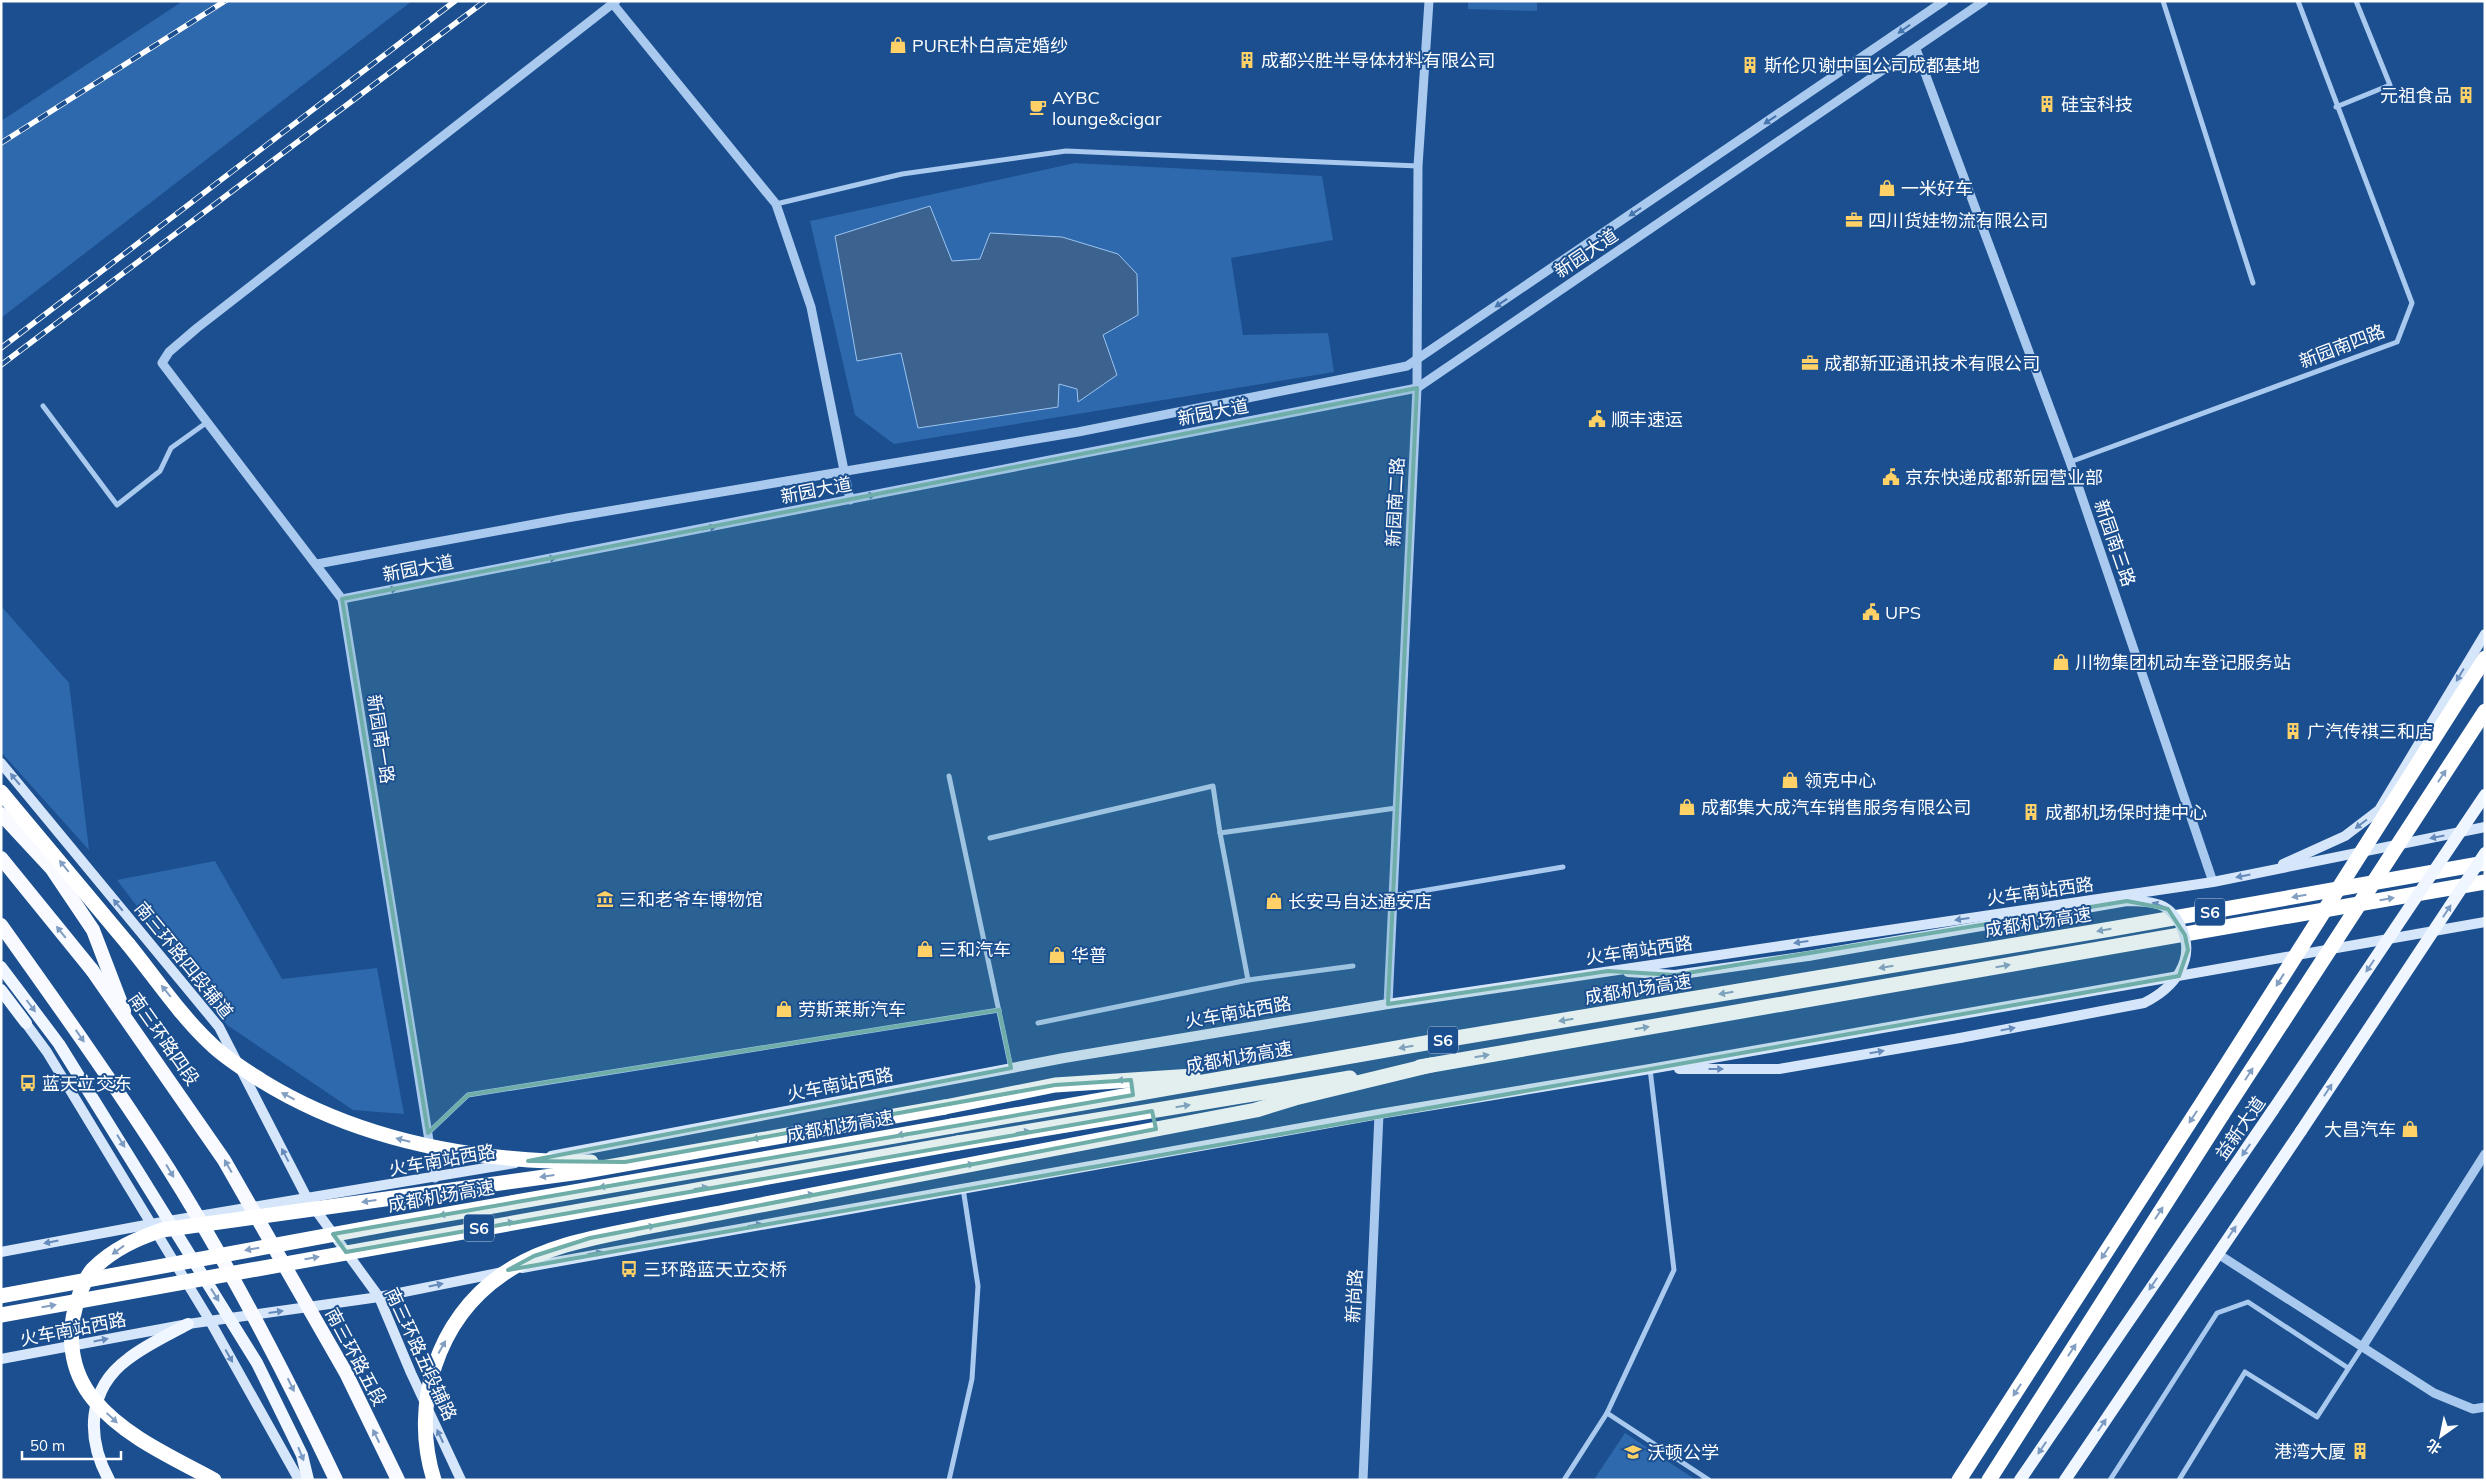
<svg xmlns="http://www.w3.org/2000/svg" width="2486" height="1481" font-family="Mulish,'Noto Sans SC',sans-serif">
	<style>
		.green { fill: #2e69ad }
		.water { fill: #3c6290; stroke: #9cc4f0 }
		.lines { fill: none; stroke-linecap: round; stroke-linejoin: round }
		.minor { stroke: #a9c9ee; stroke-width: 5 }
		.tertiary { stroke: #a9c9ee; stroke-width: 9 }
		.secondary { stroke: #d6e6fa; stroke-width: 10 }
		.primary { stroke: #f0f6ff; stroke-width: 12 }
		.trunk { stroke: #f8faff; stroke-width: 14 }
		.motorway { stroke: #fff; stroke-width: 15 }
		.rail-casing { stroke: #fff; stroke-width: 5.5 }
		.rail { stroke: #1b4f8f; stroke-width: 4; stroke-dasharray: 11; stroke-linecap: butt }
		.secondary-bridge { stroke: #d6e6fa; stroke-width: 10 }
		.primary-bridge { stroke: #f0f6ff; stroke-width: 12 }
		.trunk-bridge { stroke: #f8faff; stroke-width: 14 }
		.motorway-bridge { stroke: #fff; stroke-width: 15 }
		.oneway { fill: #4674ac }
		.oneway2 { fill: #668bba }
		.oneway3 { fill: #829ec1 }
		.oneway4 { fill: #7b9ac1 }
		.oneway5 { fill: #7e9cc1 }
		.marked { fill: #6fada8; fill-opacity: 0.2; stroke: #6fada8; stroke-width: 4; stroke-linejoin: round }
		.labels { text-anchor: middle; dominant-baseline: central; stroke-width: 4; stroke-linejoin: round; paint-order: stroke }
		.shield { fill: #1b4f8f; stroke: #bbcadd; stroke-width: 1 }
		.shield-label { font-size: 16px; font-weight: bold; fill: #fff }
		.poi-label { font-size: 18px; fill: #fff; stroke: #1b4f8f; text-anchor: start }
		.street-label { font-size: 18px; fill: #fff; stroke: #1b4f8f }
	</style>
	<rect width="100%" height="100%" fill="#1b4f8f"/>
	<g class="green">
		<polygon points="183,1 412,1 1,318 1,121"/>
		<polygon points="1468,1 1537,1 1537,11 1468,9"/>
		<polygon points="1075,163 1322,176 1333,240 1231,258 1243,335 1328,333 1334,372 894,444 855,415 810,221"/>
		<polygon points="1,606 69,683 89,850 1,752"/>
		<polygon points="215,861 282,979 377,968 404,1114 353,1110 227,1025 117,880"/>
		<polygon points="1625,1433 1696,1480 1598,1480 1595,1478"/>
	</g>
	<polygon class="water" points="930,206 952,261 980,259 990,233 1062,237 1118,254 1137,274 1138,315 1103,335 1117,375 1078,402 1077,389 1059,384 1058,407 918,428 901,353 857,361 835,236"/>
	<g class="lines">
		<g class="minor">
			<polyline points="2163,1 2253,283"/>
			<polyline points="2336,107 2390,85 2356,1"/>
			<polyline points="776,204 902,174 1066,151 1418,166"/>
			<polyline points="43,406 117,505 160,471 171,448 206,423"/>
			<polyline points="2070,462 2397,342 2412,303 2298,1"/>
			<polyline points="949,776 1011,1068"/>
			<polyline points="990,838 1213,786 1220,833"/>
			<polyline points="1392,896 1563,867"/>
			<polyline points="1248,980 1353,966"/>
			<polyline points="1038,1023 1248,980 1220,833 1396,808"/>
			<polyline points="428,1133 468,1095 999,1010"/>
			<polyline points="1607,1413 1709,1480"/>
			<polyline points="949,1480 972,1379 978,1286 963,1188"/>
			<polyline points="1564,1480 1607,1413 1674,1270 1650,1069"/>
			<polyline points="2110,1480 2217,1313 2248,1302 2348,1368"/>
			<polyline points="2179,1480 2245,1372 2317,1417 2363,1346"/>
		</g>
		<g class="tertiary">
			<polyline points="613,4 776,204 811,307 850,500"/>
			<polyline points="1916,49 2070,462 2213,882"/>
			<polyline points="317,564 567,518 1078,432 1407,366 1944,1"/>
			<polyline points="342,599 1417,388 1984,1"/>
			<polyline points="1388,1004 1417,388 1418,166 1429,1"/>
			<polyline points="435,1178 342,599 162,363 169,352 197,328 616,1"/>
			<polyline points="2218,1254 2434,1393 2473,1409 2485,1407"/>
			<polyline points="2363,1346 2485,1154"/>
			<polyline points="1363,1480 1379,1114"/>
		</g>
		<g class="secondary">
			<polyline points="1,763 219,1027 307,1198 379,1297 411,1373 461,1480"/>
			<polyline points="2283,864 2345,836 2379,810 2485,634"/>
			<polyline points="1628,972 1675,975 1808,956"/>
			<polyline points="22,1018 47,1052 210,1321 299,1480"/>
			<polyline points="1679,1069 1779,1069 1960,1038"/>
			<polyline points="551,1156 1064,1058 1388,1004 2213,882 2485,827"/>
			<polyline points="1,1252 151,1224 515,1163"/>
			<polyline points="522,1268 1379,1114 1650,1069 2485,922"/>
			<polyline points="1,1359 188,1324 379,1297 503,1272"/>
		</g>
		<g class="primary">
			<polyline points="1,990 26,1023"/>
			<path d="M109,1480c-23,-42 -22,-91 19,-121 18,-14 40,-24 60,-35"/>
			<polyline points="2020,1480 2273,1110"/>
			<polyline points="2065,1480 2301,1131"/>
		</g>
		<g class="trunk">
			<polyline points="1,814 52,869 93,930 124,1011"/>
			<polyline points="1,858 92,970"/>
		</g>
		<g class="motorway">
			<polyline points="1,792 128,944"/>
			<polyline points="1420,1067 2485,882"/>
			<polyline points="945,1107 1055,1085 1193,1076"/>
			<polyline points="952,1126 1420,1044 2111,929 2485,863"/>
			<polyline points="958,1143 1350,1078"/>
			<polyline points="1989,1480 2222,1115"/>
		</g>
		<g class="rail-casing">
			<g id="rail">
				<polyline points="1,143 225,1"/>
				<polyline points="1,348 455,1"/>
				<polyline points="1,365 485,1"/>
			</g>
		</g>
		<use href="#rail" class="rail"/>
		<path class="secondary-bridge" d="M1808,956l319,-55c10,0 20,0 30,3 12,3 19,12 24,23 16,33 -7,61 -37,76l-184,35"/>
		<g class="primary-bridge">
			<polyline points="1,967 59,1044 257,1363 302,1455 308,1480"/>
			<polyline points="2273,1110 2485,795"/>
			<polyline points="2301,1131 2485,853"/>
		</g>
		<g class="trunk-bridge">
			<path d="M1,925c57,80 114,160 167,243 63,100 117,205 168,312"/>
			<polyline points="92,970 224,1160 346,1373 398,1480"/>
		</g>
		<g class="motorway-bridge">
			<path d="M128,944c26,32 52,71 82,99 15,15 35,27 52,38 99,61 214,81 329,81"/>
			<polyline points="2222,1115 2485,711"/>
			<polyline points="1,1296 390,1224 952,1126"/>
			<polyline points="1,1315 958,1143"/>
			<path d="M214,1480c-42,-23 -89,-43 -120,-80 -25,-30 -28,-69 -15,-104 3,-9 8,-20 14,-27 20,-20 43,-30 69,-39l418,-58 365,-65"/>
			<path d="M434,1480c-24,-75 3,-161 69,-206 39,-27 87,-36 133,-45 34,-7 69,-13 104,-20 171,-34 344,-66 516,-99l39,-12 136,-33"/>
			<polyline points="1959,1480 2204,1100 2485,658"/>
		</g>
	</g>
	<defs><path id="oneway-solid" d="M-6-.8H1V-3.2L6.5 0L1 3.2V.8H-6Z" transform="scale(1.25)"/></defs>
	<g class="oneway">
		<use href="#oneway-solid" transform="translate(1904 29) rotate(145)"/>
		<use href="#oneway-solid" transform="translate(1770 120) rotate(146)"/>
		<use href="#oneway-solid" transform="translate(1635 212) rotate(146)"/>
		<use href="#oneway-solid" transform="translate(1501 303) rotate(146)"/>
		<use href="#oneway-solid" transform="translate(868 496) rotate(-11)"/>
		<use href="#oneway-solid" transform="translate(709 528) rotate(-11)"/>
		<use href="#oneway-solid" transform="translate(549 559) rotate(-11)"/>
		<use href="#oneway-solid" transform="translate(390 590) rotate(-11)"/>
	</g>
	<g class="oneway2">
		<use href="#oneway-solid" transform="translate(2460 675) rotate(121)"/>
		<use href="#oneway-solid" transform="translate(15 779) rotate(-130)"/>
		<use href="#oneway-solid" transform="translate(2361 824) rotate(143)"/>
		<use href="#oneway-solid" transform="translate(2437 837) rotate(169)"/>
		<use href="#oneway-solid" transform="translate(2243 876) rotate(169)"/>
		<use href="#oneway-solid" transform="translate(118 905) rotate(-130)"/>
		<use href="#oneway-solid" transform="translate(2159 905) rotate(-160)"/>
		<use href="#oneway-solid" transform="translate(1962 919) rotate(172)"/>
		<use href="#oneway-solid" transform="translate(1801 942) rotate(172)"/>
		<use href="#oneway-solid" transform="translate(2008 1029) rotate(-11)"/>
		<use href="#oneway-solid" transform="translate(1877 1052) rotate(-10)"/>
		<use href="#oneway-solid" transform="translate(1716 1069)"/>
		<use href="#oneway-solid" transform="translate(285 1155) rotate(-118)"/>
		<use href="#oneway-solid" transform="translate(755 1225) rotate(-10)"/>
		<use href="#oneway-solid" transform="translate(51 1242) rotate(169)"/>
		<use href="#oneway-solid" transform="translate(595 1253) rotate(-10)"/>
		<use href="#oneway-solid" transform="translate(436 1285) rotate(-12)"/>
		<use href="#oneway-solid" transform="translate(276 1312) rotate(-8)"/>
		<use href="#oneway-solid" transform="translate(101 1340) rotate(-11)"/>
		<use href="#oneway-solid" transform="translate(229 1356) rotate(61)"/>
		<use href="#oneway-solid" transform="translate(440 1436) rotate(-115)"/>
	</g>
	<g class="oneway3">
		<use href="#oneway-solid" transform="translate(2442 776) rotate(-57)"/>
		<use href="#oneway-solid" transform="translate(64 866) rotate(-129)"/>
		<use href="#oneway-solid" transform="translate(2299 896) rotate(170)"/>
		<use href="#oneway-solid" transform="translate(2387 899) rotate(-10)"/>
		<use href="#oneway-solid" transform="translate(2104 930) rotate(170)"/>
		<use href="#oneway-solid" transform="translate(2003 966) rotate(-10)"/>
		<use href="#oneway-solid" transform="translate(1886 967) rotate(171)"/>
		<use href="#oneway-solid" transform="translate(2280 980) rotate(122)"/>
		<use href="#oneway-solid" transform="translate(166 991) rotate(-129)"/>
		<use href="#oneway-solid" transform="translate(1726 993) rotate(171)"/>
		<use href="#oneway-solid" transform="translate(1566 1020) rotate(171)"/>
		<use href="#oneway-solid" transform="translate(1642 1028) rotate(-10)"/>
		<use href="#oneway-solid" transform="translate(1406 1047) rotate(170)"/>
		<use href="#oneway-solid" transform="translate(1482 1056) rotate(-10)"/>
		<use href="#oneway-solid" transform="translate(2249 1074) rotate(-57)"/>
		<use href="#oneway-solid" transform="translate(1124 1080) rotate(176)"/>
		<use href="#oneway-solid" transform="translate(288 1096) rotate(-152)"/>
		<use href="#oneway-solid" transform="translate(1183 1106) rotate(-9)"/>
		<use href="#oneway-solid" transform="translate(2193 1117) rotate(123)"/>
		<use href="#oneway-solid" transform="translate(1023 1132) rotate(-9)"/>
		<use href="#oneway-solid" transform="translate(904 1134) rotate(170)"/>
		<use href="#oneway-solid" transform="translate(759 1138) rotate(170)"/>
		<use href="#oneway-solid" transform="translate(403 1140) rotate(-166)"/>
		<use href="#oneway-solid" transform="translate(967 1165) rotate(-10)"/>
		<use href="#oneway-solid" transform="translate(547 1176) rotate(172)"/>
		<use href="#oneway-solid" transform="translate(606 1186) rotate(170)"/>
		<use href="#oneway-solid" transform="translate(701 1188) rotate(-10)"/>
		<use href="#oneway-solid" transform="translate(807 1195) rotate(-11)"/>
		<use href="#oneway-solid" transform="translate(369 1201) rotate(172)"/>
		<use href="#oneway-solid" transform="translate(2159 1213) rotate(-57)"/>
		<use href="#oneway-solid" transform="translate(446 1214) rotate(170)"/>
		<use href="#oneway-solid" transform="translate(507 1223) rotate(-10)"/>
		<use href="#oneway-solid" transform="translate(648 1227) rotate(-11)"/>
		<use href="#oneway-solid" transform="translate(252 1249) rotate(170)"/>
		<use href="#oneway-solid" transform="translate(118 1250) rotate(144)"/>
		<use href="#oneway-solid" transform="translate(2105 1253) rotate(123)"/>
		<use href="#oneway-solid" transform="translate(312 1258) rotate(-10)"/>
		<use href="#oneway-solid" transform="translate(49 1306) rotate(-10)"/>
		<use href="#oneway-solid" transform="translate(442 1347) rotate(-61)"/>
		<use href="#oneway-solid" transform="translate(2072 1350) rotate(-57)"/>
		<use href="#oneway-solid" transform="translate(2017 1390) rotate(123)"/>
		<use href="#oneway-solid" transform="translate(112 1418) rotate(43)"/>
	</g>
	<g class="oneway4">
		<use href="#oneway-solid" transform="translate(2447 911) rotate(-57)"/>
		<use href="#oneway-solid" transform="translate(2370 966) rotate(124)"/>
		<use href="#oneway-solid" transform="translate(31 1006) rotate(53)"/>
		<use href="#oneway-solid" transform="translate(2328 1090) rotate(-57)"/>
		<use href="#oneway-solid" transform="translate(121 1141) rotate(58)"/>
		<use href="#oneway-solid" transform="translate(2246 1150) rotate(125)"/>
		<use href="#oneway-solid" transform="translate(2232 1232) rotate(-56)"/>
		<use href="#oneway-solid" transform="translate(2153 1284) rotate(124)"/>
		<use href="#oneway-solid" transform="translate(215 1295) rotate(58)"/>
		<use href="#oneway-solid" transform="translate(2102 1425) rotate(-56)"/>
		<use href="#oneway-solid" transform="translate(2042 1448) rotate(124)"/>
		<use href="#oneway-solid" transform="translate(301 1454) rotate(68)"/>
	</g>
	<g class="oneway5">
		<use href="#oneway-solid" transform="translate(61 932) rotate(-129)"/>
		<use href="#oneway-solid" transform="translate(80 1036) rotate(55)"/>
		<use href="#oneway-solid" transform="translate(228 1166) rotate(-120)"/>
		<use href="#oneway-solid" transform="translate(170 1171) rotate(59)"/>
		<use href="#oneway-solid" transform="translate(291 1385) rotate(64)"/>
		<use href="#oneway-solid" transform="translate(376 1436) rotate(-116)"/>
	</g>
	<path class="marked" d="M1417,388l-29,616 220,-33 67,4 452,-74 41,8 17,26 3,15 -9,26 -1671,294 26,-14 56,-18 566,-109 -4,-18 -806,141 -13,-18 800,-139 -2,-15 -76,5 -430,77 -97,-1 483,-93 -12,-58 -531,85 -40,38 -86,-534z"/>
	<defs>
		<g id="shop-bare" transform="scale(1.35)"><path d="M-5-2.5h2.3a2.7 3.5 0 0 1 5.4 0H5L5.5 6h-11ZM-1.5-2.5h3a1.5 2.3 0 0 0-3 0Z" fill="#ffd166" stroke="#1b4f8f" stroke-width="2.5" paint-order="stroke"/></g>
		<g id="building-bare" transform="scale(1.35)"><path d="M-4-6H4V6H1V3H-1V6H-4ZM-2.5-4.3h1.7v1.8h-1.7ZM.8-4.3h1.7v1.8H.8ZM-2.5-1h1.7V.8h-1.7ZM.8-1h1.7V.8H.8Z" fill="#ffd166" stroke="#1b4f8f" stroke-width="2.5" paint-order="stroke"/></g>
		<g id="cafe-bare" transform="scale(1.35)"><path d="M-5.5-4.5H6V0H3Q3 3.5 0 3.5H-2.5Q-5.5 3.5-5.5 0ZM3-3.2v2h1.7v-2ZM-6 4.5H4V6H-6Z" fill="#ffd166" stroke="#1b4f8f" stroke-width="2.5" paint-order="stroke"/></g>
		<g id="office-bare" transform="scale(1.35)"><path d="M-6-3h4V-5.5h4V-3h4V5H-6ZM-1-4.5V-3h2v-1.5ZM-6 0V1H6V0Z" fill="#ffd166" stroke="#1b4f8f" stroke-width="2.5" paint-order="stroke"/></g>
		<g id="civic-bare" transform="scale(1.35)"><path d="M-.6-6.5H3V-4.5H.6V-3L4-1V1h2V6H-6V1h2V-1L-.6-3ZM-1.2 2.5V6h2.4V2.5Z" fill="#ffd166" stroke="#1b4f8f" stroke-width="2.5" paint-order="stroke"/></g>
		<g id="museum-bare" transform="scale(1.35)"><path d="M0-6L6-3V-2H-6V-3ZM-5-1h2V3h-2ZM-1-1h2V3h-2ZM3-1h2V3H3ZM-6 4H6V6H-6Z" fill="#ffd166" stroke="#1b4f8f" stroke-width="2.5" paint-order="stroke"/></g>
		<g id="bus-bare" transform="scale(1.35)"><path d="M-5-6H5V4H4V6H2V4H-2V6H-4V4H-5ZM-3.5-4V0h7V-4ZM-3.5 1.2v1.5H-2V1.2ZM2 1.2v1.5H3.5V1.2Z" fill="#ffd166" stroke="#1b4f8f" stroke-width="2.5" paint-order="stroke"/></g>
		<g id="school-bare" transform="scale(1.35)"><path d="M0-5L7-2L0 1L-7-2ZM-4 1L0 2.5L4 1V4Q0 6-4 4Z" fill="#ffd166" stroke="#1b4f8f" stroke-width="2.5" paint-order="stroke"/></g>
	</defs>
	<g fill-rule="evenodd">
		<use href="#shop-bare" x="898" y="45"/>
		<use href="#building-bare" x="1247" y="60"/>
		<use href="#building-bare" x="1750" y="65"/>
		<use href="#building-bare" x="2466" y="95"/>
		<use href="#building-bare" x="2047" y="104"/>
		<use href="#cafe-bare" x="1038" y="107"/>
		<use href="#shop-bare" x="1887" y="188"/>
		<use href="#office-bare" x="1854" y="220"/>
		<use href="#office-bare" x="1810" y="363"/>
		<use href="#civic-bare" x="1597" y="419"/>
		<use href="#civic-bare" x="1891" y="477"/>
		<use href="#civic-bare" x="1871" y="612"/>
		<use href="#shop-bare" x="2061" y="662"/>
		<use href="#building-bare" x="2293" y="731"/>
		<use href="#shop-bare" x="1790" y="780"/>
		<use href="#shop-bare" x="1687" y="807"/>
		<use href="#building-bare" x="2031" y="812"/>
		<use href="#museum-bare" x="605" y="899"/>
		<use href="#shop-bare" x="1274" y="901"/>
		<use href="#shop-bare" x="925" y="949"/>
		<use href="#shop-bare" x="1057" y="955"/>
		<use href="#shop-bare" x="784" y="1009"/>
		<use href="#bus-bare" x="28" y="1083"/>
		<use href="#shop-bare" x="2410" y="1129"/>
		<use href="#bus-bare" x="629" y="1269"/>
		<use href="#building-bare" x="2360" y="1451"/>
		<use href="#school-bare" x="1633" y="1452"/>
	</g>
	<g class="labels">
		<g class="shield">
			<rect x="2195" y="898.5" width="30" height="27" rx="4"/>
			<rect x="1428" y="1026.5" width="30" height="27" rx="4"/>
			<rect x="464" y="1214.5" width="30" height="27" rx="4"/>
		</g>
		<g class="shield-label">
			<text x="2210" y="912">S6</text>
			<text x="1443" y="1040">S6</text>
			<text x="479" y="1228">S6</text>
		</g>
		<g class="poi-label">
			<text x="912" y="45">PURE朴白高定婚纱</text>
			<text x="1261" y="60">成都兴胜半导体材料有限公司</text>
			<text x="1764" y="65">斯伦贝谢中国公司成都基地</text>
			<text x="2452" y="95" text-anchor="end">元祖食品</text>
			<text x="1052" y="97">AYBC<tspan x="1052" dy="21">lounge&amp;cigar</tspan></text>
			<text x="2061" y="104">硅宝科技</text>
			<text x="1901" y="188">一米好车</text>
			<text x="1868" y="220">四川货娃物流有限公司</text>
			<text x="1824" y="363">成都新亚通讯技术有限公司</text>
			<text x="1611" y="419">顺丰速运</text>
			<text x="1905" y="477">京东快递成都新园营业部</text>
			<text x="1885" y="612">UPS</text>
			<text x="2075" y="662">川物集团机动车登记服务站</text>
			<text x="2307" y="731">广汽传祺三和店</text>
			<text x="1804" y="780">领克中心</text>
			<text x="1701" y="807">成都集大成汽车销售服务有限公司</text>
			<text x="2045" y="812">成都机场保时捷中心</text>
			<text x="619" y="899">三和老爷车博物馆</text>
			<text x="1288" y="901">长安马自达通安店</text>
			<text x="939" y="949">三和汽车</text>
			<text x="1071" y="955">华普</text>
			<text x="798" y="1009">劳斯莱斯汽车</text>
			<text x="42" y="1083">蓝天立交东</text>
			<text x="2396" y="1129" text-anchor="end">大昌汽车</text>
			<text x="643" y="1269">三环路蓝天立交桥</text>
			<text x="2346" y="1451" text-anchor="end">港湾大厦</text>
			<text x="1647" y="1452">沃顿公学</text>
		</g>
		<g class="street-label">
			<text transform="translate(1586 253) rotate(-34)">新园大道</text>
			<text transform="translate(2342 346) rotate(-21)">新园南四路</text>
			<text transform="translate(1213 412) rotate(-11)">新园大道</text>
			<text transform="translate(816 490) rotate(-11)">新园大道</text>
			<text transform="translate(1395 502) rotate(-87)">新园南二路</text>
			<text transform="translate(2115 543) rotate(71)">新园南三路</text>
			<text transform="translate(418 568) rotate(-11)">新园大道</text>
			<text transform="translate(381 739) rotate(81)">新园南一路</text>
			<text transform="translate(2040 891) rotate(-8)">火车南站西路</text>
			<text transform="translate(2038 922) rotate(-9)">成都机场高速</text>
			<text transform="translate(1639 950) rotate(-8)">火车南站西路</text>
			<text transform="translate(184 960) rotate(51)">南三环路四段辅道</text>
			<text transform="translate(1638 989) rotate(-9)">成都机场高速</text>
			<text transform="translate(1238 1012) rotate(-10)">火车南站西路</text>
			<text transform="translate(164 1039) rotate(55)">南三环路四段</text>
			<text transform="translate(1239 1057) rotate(-10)">成都机场高速</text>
			<text transform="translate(840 1084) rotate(-11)">火车南站西路</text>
			<text transform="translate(840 1126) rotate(-10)">成都机场高速</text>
			<text transform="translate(2240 1128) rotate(-55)">益新大道</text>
			<text transform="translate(442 1160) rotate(-10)">火车南站西路</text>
			<text transform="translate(441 1196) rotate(-10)">成都机场高速</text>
			<text transform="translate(1354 1296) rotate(-87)">新尚路</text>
			<text transform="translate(73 1329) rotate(-11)">火车南站西路</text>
			<text transform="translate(421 1354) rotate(65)">南三环路五段辅路</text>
			<text transform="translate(356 1357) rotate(62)">南三环路五段</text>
		</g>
	</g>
	<rect width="2486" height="1481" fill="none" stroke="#ffffff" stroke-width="5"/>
	<g transform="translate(2441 1436) rotate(213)" stroke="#1b4f8f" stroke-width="4" paint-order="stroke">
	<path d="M0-4L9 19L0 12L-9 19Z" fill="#ffffff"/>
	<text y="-8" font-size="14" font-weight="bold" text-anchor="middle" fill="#ffffff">北</text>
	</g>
	<path d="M22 1451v8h99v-8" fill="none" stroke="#ffffff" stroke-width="2.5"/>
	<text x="30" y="1451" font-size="15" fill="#ffffff" stroke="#1b4f8f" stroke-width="4" paint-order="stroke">50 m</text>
</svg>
